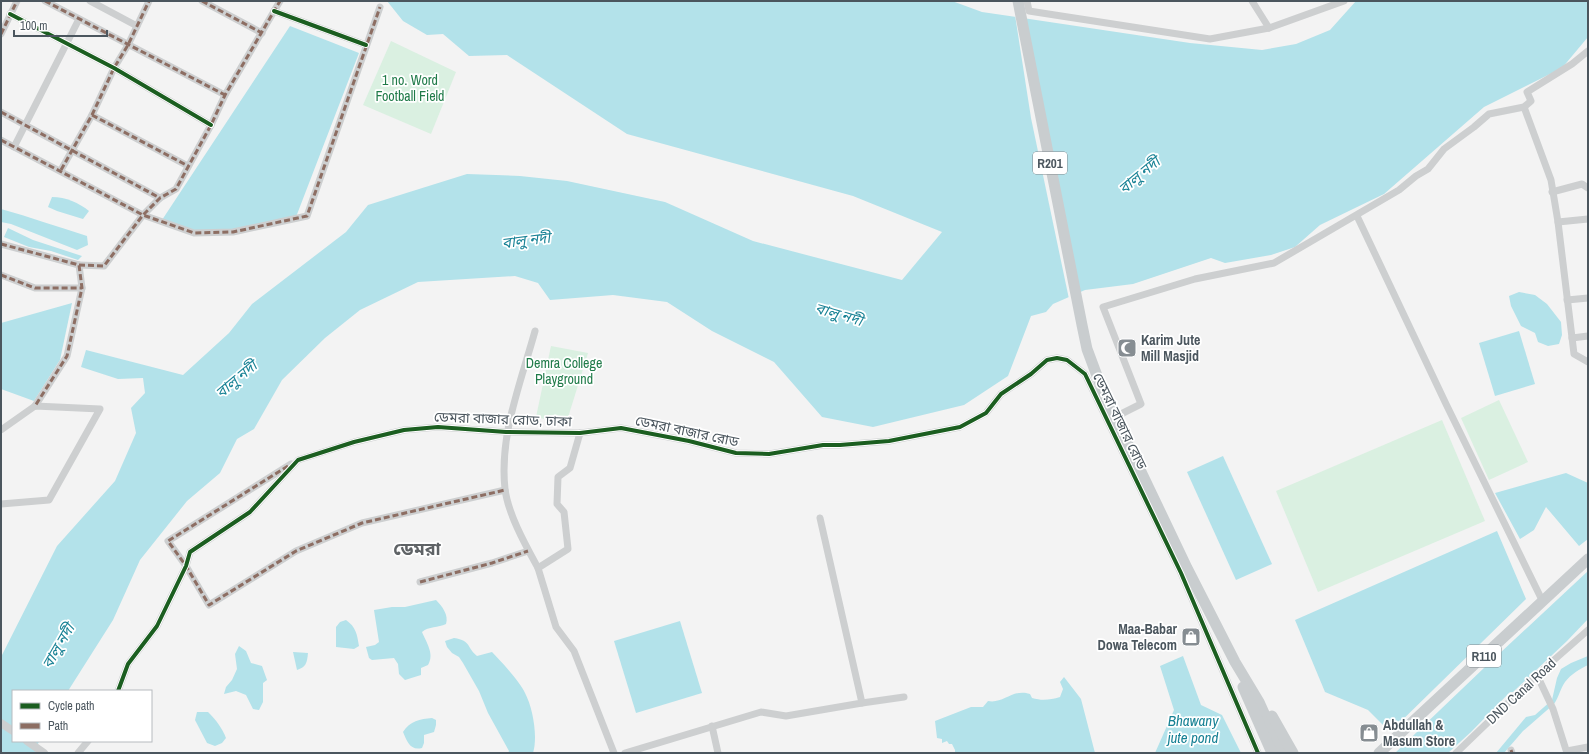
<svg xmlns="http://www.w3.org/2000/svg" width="1589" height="754" font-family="'Archivo Narrow','Noto Sans Bengali',sans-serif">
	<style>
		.green { fill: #daf0e1 }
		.water { fill: #b3e2ea }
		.pier { fill: #f3f3f3 }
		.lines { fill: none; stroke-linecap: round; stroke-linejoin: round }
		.minor { stroke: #cdcfd0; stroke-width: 7 }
		.tertiary { stroke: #cdcfd0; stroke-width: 8 }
		.primary { stroke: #c9cdcf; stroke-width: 11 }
		.quiet { stroke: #8d6e63; stroke-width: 3; stroke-dasharray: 6 3; stroke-linecap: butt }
		.cycleway-casing { stroke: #fff; stroke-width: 6 }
		.cycleway { stroke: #1b5e20; stroke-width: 4 }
		.labels { text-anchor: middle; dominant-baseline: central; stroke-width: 3.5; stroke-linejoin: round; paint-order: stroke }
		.shield { fill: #fff; stroke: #81898e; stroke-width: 1 }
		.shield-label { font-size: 13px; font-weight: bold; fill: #4b565e }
		.park-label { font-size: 14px; fill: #207b49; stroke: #fff }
		.poi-label { font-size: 14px; font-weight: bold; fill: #4b565e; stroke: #fff; text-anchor: start }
		.street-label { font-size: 14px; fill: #4b565e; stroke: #fff }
		.water-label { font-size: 15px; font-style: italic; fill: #188295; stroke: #fff }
		.district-label { font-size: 18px; font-weight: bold; fill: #5f6366; stroke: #fff }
	</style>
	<rect width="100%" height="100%" fill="#f3f3f3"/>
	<g class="green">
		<polygon points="391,41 456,72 431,134 363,105"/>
		<polygon points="551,346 588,353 566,424 536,417"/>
		<polygon points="1499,400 1528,462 1489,480 1461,418"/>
		<polygon points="1442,420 1485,521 1318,592 1276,491"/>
	</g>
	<g class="water">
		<polygon points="387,1 952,1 982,12 1190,43 1262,50 1296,44 1330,30 1356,1 1588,1 1588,37 1562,68 1484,107 1384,194 1320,225 1295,247 1271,255 1225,263 1211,258 1133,284 1085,290 1053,304 1046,312 1031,316 1008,376 964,405 873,427 822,417 774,362 712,331 667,302 613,295 550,300 538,283 515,276 418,282 360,310 325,338 282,380 254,429 237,439 220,473 187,501 140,560 113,620 68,691 13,691 13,741 39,741 35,753 1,753 1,657 57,546 115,481 136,433 131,408 145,393 143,378 118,379 81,367 86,350 183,375 229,333 252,304 346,232 368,205 467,174 520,176 567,181 665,202 753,241 902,280 942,232 853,196 627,134 507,55 469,56 443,34 427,35 403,21"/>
		<path d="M290,26l69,27 -63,164c-37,8 -75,21 -113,11 -7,-2 -14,-6 -21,-8z"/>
		<path d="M52,197c14,0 27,6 37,14l-6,8 -26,-8 -9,-4z"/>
		<path d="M1,209c29,8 57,18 86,27l1,9 -11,5 -66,-26 -10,-2z"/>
		<polygon points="8,228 33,240 82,256 78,260 51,251 29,247 4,237"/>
		<polygon points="1519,292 1535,295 1547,304 1561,322 1562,335 1559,344 1548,346 1538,342 1535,333 1521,326 1511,306 1509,296"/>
		<polygon points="72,303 60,360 34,401 1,389 1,323"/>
		<polygon points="1519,331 1535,384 1495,396 1479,343"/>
		<polygon points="1223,456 1272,564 1236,580 1187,472"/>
		<polygon points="1566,473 1588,483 1588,539 1579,546 1546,507 1534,530 1520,539 1495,493"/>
		<polygon points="1497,531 1526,599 1390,732 1368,710 1325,692 1295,620"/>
		<polygon points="1588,571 1588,619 1567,641 1513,692 1510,692 1471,732 1448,753 1395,753 1485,667"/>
		<path d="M436,600c6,6 13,15 10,24 -8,4 -17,2 -24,8 4,10 13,22 6,33l-7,3v7l-16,5 -6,-6 -1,-10 -4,-6 -22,2 -3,-2 -3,-11 9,-2 4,-3 -5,-32 18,-3h13z"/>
		<path d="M346,620c10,7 11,14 13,26l-5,3 -18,-2v-20l4,-5z"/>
		<polygon points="680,621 702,693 636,713 614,641"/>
		<path d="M454,638c18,3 12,9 23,18l15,-4c8,8 29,31 33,41 8,15 13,44 8,60h-25l1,-2 -21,-38 -9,-22 -16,-28 -4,-6 -7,-4 -5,-6 -2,-6z"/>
		<polygon points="239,646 246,651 251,663 262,666 267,680 263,683 263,702 259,710 253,709 246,695 236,691 224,694 226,687 232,680 237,669 235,654"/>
		<path d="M293,652l15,1c-1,10 -2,14 -11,17z"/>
		<polygon points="1183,656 1201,705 1222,715 1241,753 1155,753 1174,710 1160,666"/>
		<path d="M1588,656v9c-8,4 -17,9 -23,17 -5,7 -6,15 -11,22l-31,27 -19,22h-8l30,-36 9,-2 17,-15 5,-22 4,-9 10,-6z"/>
		<path d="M1064,677l17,22 14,54h-140v-3l-3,-6h-3l-2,-3 -5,2v-4l-5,-1 -2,-17 36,-14h12l5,-6c16,3 25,-13 42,-7l2,4c10,3 18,2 28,-1l3,-8 -3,-7z"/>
		<path d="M197,712h11c8,8 14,16 18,26l-4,5 -7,3 -8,-3 -12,-23z"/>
		<path d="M432,718l4,2v5l-2,7 -10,3v8l-2,5c-12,3 -15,-7 -19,-16 7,-11 17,-13 29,-14z"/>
	</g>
	<polygon class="pier" points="1015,15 1024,16 1078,295 1069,299 1031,118"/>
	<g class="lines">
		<g class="minor">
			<polyline points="45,1 225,95"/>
			<polyline points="90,1 137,26"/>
			<polyline points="202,1 262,33"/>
			<polyline points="1027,1 1029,11 1210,39 1269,28 1344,1"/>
			<polyline points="1252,1 1269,28"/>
			<polyline points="274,11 366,45"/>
			<polyline points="10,14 114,68 211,125"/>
			<polyline points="1,34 17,1"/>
			<polyline points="1524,107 1551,180 1558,222 1574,354 1588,362"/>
			<polyline points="1,112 160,198"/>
			<polyline points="92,115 188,166"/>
			<polyline points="1,140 143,215 194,233 233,232 307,216 380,7"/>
			<polyline points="14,147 79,19"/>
			<polyline points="61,170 92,115 114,68 128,45 149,1"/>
			<polyline points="1552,192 1582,184 1588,188"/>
			<polyline points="1357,216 1446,404 1543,602"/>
			<polyline points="1558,222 1588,219"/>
			<polyline points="1,244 79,265 82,288 67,356 35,406"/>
			<polyline points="79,265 104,266 143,215 160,198 176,189 211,125 225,95 280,1"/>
			<polyline points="1,275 35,288 82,288"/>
			<polyline points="1567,300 1588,298"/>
			<path d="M535,331c-14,51 -36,104 -30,158 3,25 21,57 33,79"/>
			<polyline points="1572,338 1588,336"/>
			<polyline points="1121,414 1141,404 1103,307 1195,279 1274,263 1399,190 1416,176 1428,169 1444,149 1474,127 1489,114 1524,107 1531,101 1527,92 1572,64 1588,51"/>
			<polyline points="1,430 35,406 100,409 49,500 1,504"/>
			<polyline points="580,433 570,468 558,477 557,504 564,512 568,549 538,568 556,627 574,651 614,753"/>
			<polyline points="291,464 168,541 186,566 209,605 296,551 362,523 505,490"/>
			<polyline points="420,582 492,563 528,551"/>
			<polyline points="1537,675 1553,709 1567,753"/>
			<polyline points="118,691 128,664 157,626 186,566 190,552 250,512 298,460 354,442 404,430 438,427 506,432 580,433 621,428 689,441 736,453 769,454 823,445 840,445 889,441 960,427 986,413 1001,394 1031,374 1047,360 1057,358 1067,360 1085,374 1181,573 1258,753"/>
			<polyline points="862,703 904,697"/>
			<polyline points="712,726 718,753"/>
			<polyline points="1511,750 1512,753"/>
			<polyline points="1567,751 1588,747"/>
			<polyline points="78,753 88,741"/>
			<polyline points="625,753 761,712 786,716 862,703 820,518"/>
			<polyline points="1456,753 1537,675 1588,630"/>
		</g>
		<g class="tertiary">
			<polyline points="1,723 13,731"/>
			<polyline points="27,741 44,753"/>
		</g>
		<g class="primary">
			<polyline points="1018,1 1082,325 1087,349 1103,392 1187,568 1235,662 1259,702 1282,753"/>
			<polyline points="1243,687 1272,753"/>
			<polyline points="1272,716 1293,753"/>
			<polyline points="1379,753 1588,559"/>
		</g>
		<g class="quiet">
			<polyline points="45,1 225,95"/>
			<polyline points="202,1 262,33"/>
			<polyline points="1,34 17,1"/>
			<polyline points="1,112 160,198"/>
			<polyline points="92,115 188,166"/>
			<polyline points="1,140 143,215 194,233 233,232 307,216 380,7"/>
			<polyline points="61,170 92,115 114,68 128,45 149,1"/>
			<polyline points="1,244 79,265 82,288 67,356 35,406"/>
			<polyline points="79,265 104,266 143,215 160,198 176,189 211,125 225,95 280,1"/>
			<polyline points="1,275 35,288 82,288"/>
			<polyline points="288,466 168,541 186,566 209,605 296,551 362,523 505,490"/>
			<polyline points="420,582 492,563 528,551"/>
			<polyline points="1511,750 1512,753"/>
		</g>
		<g class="cycleway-casing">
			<g id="cycleway">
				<polyline points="274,11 366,45"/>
				<polyline points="10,14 114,68 211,125"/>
				<polyline points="118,691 128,664 157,626 186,566 190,552 250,512 298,460 354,442 404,430 438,427 506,432 580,433 621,428 689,441 736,453 769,454 823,445 840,445 889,441 960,427 986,413 1001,394 1031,374 1047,360 1057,358 1067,360 1085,374 1181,573 1258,753"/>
			</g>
		</g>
		<use href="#cycleway" class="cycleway"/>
	</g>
	<defs>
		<g id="mosque-square" transform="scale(1)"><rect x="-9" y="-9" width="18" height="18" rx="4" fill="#868d92" stroke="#fff"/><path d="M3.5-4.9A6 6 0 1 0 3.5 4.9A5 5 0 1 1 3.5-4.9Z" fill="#fff"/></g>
		<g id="shop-square" transform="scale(1)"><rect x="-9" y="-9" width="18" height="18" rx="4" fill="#868d92" stroke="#fff"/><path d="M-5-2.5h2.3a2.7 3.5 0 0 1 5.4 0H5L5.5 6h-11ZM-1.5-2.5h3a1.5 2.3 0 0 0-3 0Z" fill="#fff"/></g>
	</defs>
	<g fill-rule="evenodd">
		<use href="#mosque-square" x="1127" y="348"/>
		<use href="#shop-square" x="1191" y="637"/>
		<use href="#shop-square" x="1369" y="733"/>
	</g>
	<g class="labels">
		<g class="shield">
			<rect x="1033" y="152" width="34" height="22" rx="3"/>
			<rect x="1467" y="645" width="34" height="22" rx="3"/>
		</g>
		<g class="shield-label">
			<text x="1050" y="163">R201</text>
			<text x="1484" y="656">R110</text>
		</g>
		<g class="park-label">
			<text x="410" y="80">1 no. Word<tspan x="410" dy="16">Football Field</tspan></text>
			<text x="564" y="363">Demra College<tspan x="564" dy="16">Playground</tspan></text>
		</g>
		<g class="poi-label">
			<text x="1141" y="340">Karim Jute<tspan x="1141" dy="16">Mill Masjid</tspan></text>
			<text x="1177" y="629" text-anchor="end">Maa-Babar<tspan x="1177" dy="16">Dowa Telecom</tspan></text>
			<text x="1383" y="725">Abdullah &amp;<tspan x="1383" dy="16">Masum Store</tspan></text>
		</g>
		<g class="street-label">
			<text transform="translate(503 419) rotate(2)">ডেমরা বাজার রোড, ঢাকা</text>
			<text transform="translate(1120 421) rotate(64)">ডেমরা বাজার রোড</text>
			<text transform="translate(687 431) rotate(12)">ডেমরা বাজার রোড</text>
			<text transform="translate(1521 691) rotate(-43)">DND Canal Road</text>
		</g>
		<g class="water-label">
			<text transform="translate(1139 175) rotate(-40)">বালু নদী</text>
			<text transform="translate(526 240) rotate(-7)">বালু নদী</text>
			<text transform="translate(839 314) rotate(16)">বালু নদী</text>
			<text transform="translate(236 379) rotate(-40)">বালু নদী</text>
			<text transform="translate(58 646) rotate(-60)">বালু নদী</text>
			<text x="1193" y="720">Bhawany<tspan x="1193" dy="17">jute pond</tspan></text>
		</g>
		<g class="district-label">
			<text x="417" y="548">ডেমরা</text>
		</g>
	</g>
	<rect width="1589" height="754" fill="none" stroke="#4b565e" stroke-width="4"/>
	<rect x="12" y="690" width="140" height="52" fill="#ffffff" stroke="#b7bbbf"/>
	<rect x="20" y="703" width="20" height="6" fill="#1b5e20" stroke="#b7bbbf"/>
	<text x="48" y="710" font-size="12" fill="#4b565e">Cycle path</text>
	<rect x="20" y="723" width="20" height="6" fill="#8d6e63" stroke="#b7bbbf"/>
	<text x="48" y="730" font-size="12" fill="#4b565e">Path</text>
	<path d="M14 30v6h93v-6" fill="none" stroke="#4b565e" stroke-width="2"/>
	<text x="20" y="30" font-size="12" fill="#4b565e" stroke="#ffffff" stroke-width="3" paint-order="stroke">100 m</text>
</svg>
